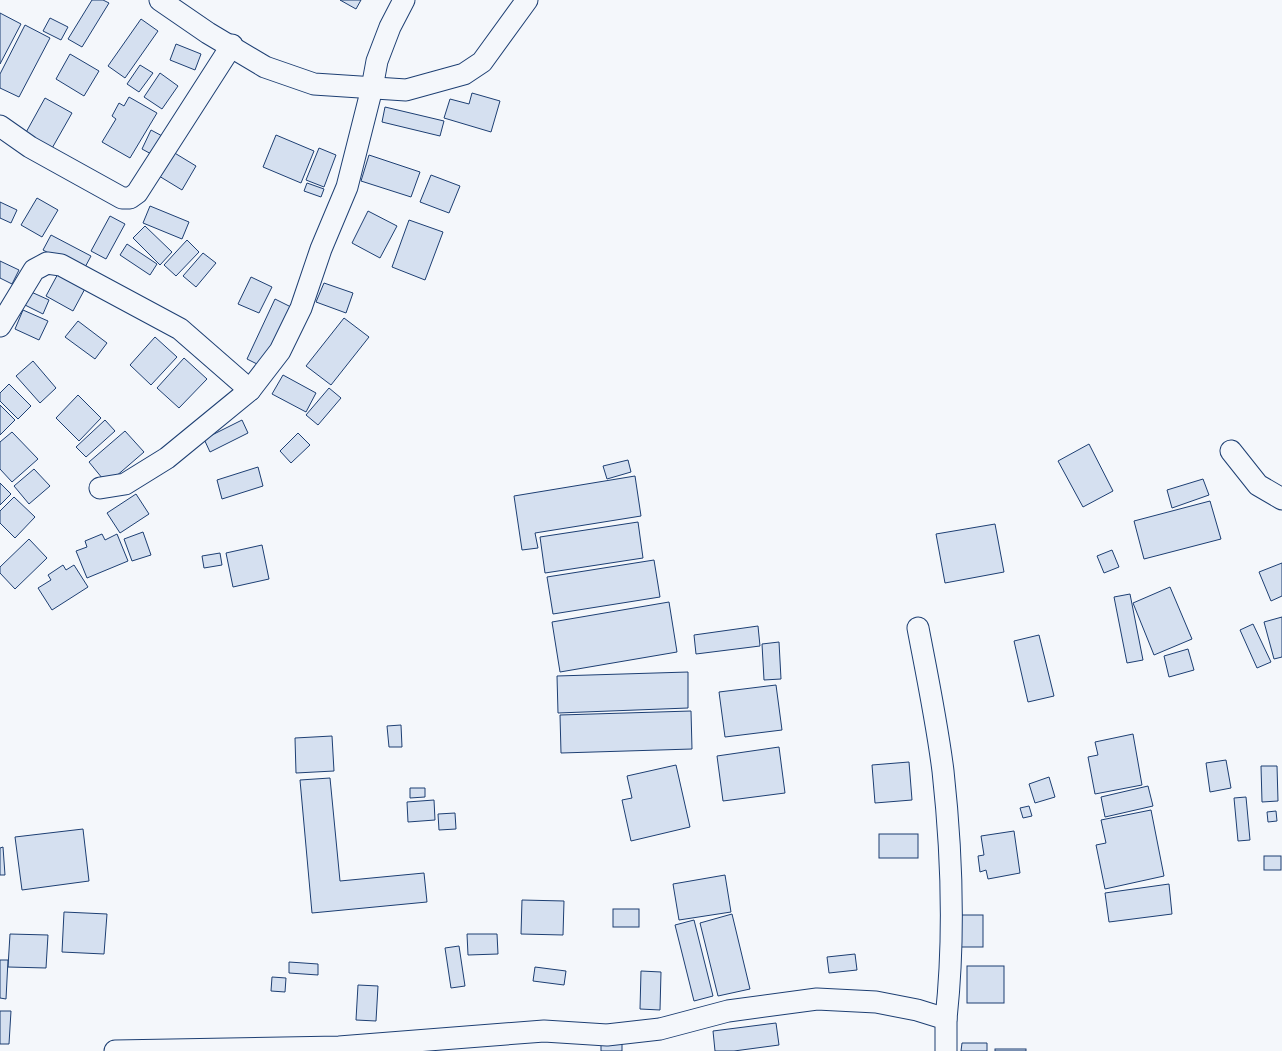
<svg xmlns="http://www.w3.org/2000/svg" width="1282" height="1051" font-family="'Asap Condensed',sans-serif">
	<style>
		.building { fill: #d5e0f0; stroke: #1d3f73 }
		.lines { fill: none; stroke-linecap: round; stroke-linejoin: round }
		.minor-casing { stroke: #1d3f73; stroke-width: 23 }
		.minor { stroke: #f4f7fb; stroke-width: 21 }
	</style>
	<rect width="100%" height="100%" fill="#f4f7fb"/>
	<g class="building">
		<polygon points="92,0 103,0 109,3 82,47 68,39"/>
		<polygon points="340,0 361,0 356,9"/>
		<polygon points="0,13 21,24 0,64"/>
		<polygon points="50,18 68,27 61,40 43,31"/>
		<polygon points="141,19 158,31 125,78 108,66"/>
		<polygon points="25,25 50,38 19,97 0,88 0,74"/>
		<polygon points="176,44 201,54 195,70 170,60"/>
		<polygon points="70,54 99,71 84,96 56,79"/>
		<polygon points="140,65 153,73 139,92 127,84"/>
		<polygon points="160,73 178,86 162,109 144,97"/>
		<polygon points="472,93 500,101 491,132 444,118 450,99 469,104"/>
		<polygon points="129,97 157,113 130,158 102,142 116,119 112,116 119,103 124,106"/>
		<polygon points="45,98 72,113 51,150 24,136"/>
		<polygon points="385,107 444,121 440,136 382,122"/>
		<polygon points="151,130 164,137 153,155 142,149"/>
		<polygon points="276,135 314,151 301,183 263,167"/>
		<polygon points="319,148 336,155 324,187 306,180"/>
		<polygon points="173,152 196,166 182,190 159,176"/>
		<polygon points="369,155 420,172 411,197 361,181"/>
		<polygon points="431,175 460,186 449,213 420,202"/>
		<polygon points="307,183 324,189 321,197 304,191"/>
		<polygon points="37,198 58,210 42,237 21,225"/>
		<polygon points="0,202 17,210 11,223 0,218"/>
		<polygon points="150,206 189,222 182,239 143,223"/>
		<polygon points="368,211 397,226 380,258 352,243"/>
		<polygon points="110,216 125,224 106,259 91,251"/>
		<polygon points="409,220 443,232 425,280 392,267"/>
		<polygon points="145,226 172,252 160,265 133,238"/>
		<polygon points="51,235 91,256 83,271 43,250"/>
		<polygon points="187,240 199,252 176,276 164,265"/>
		<polygon points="127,244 157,264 150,275 120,255"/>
		<polygon points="203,253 216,263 196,287 183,276"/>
		<polygon points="0,261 19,270 12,284 0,278"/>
		<polygon points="60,270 87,285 73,311 46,296"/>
		<polygon points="251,277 272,287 259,313 238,304"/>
		<polygon points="324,283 353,293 346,313 316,302"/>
		<polygon points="29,291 49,300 43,314 23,304"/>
		<polygon points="275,299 291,307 263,367 247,359"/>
		<polygon points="23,310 48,321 39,340 15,329"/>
		<polygon points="344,318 369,337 331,385 306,366"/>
		<polygon points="78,321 107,343 95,359 65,337"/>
		<polygon points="155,337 177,357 151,385 130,365"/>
		<polygon points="184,358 207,379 179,408 157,388"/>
		<polygon points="33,361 56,388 40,403 16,376"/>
		<polygon points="283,375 316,393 306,412 272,394"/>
		<polygon points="9,384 31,406 18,419 0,401 0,393"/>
		<polygon points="329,388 341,398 318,425 306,415"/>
		<polygon points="78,395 101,418 79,441 56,418"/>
		<polygon points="0,405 15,420 0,435"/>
		<polygon points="105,420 115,431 86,457 76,447"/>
		<polygon points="242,420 248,433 210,452 204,439"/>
		<polygon points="125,431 144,452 107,484 89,462"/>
		<polygon points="12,432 38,459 12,482 0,469 0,442"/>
		<polygon points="298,433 310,445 291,463 280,451"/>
		<polygon points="1089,444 1113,491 1083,507 1058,461"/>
		<polygon points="628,460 631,472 607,479 603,466"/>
		<polygon points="258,467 263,486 222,499 217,480"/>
		<polygon points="34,469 50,486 29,504 14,486"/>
		<polygon points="635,476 641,516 535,533 538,548 522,550 514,496"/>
		<polygon points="1203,479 1209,495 1172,508 1167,490"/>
		<polygon points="0,483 11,494 0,505"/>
		<polygon points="136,494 149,514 120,533 107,513"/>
		<polygon points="14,497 35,517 15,538 0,523 0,511"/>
		<polygon points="1210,501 1221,539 1144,559 1134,521"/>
		<polygon points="638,522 643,558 545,573 540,537"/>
		<polygon points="995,524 1004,572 945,583 936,534"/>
		<polygon points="143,532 151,555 132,561 124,539"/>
		<polygon points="102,534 105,540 117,534 128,561 87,578 76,551 87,547 85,541"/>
		<polygon points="29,539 47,558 15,589 0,573 0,567"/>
		<polygon points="262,545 269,579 233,587 226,553"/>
		<polygon points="1112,550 1119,567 1104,573 1097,556"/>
		<polygon points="220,553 222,565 204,568 202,556"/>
		<polygon points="654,560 660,597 553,614 547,577"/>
		<polygon points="1282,563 1282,596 1271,601 1259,572"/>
		<polygon points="63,565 66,570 74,565 88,587 52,610 38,588 51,580 48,575"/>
		<polygon points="1170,587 1192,639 1154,655 1133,603"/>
		<polygon points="1130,594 1143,660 1127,663 1114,597"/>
		<polygon points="669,602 677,652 560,672 552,622"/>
		<polygon points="1282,617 1282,657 1274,659 1264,622"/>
		<polygon points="1253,624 1271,662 1257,668 1240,630"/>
		<polygon points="758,626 760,646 696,654 694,635"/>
		<polygon points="1039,635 1054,696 1028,702 1014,641"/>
		<polygon points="779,642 781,679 764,680 762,644"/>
		<polygon points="1188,649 1194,670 1169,677 1164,656"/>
		<polygon points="688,672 688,708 558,713 557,676"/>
		<polygon points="776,685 782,730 725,737 719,692"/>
		<polygon points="691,711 692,749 561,753 560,715"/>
		<polygon points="401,725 402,747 389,747 387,726"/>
		<polygon points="1133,734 1142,785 1095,794 1088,757 1098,755 1095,742"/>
		<polygon points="332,736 334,771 296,773 295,738"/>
		<polygon points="779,747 785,793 723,801 717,756"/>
		<polygon points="1226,760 1231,788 1210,792 1206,763"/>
		<polygon points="909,762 912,800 875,803 872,765"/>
		<polygon points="676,765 690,827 631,841 622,800 632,798 627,776"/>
		<polygon points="1261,766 1277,766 1278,801 1262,802"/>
		<polygon points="1049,777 1055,797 1035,803 1029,784"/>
		<polygon points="330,778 340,881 424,873 427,902 312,913 300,780"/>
		<polygon points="1148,786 1153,806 1105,817 1101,797"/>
		<polygon points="410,788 425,788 425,797 410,798"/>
		<polygon points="1246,797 1250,840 1238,841 1234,798"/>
		<polygon points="434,800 435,820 408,822 407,802"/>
		<polygon points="1029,806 1032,816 1023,818 1020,808"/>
		<polygon points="1151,810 1164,876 1105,889 1096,845 1106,843 1101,820"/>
		<polygon points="1276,811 1277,821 1268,822 1267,812"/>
		<polygon points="455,813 456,829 439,830 438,814"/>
		<polygon points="83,829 89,881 22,890 15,837"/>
		<polygon points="1014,831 1020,873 988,879 986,870 980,872 978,856 984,855 981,836"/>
		<rect x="879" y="834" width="39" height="24"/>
		<polygon points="3,847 5,875 0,875 0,848"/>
		<rect x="1264" y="856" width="17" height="14"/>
		<polygon points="725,875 731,912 679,920 673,884"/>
		<polygon points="1169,884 1172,914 1109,922 1105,893"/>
		<polygon points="522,900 564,901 563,935 521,934"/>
		<rect x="613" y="909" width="26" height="18"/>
		<polygon points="64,912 107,914 104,954 62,952"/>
		<polygon points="732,914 750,989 718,996 700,923"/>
		<rect x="957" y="915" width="26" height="32"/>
		<polygon points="694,920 713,996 694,1001 675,925"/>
		<polygon points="10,934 48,935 46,968 8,967"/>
		<polygon points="467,934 497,934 498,954 468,955"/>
		<polygon points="459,946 465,986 451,988 445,948"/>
		<polygon points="855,954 857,970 829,973 827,957"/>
		<polygon points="0,960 8,960 6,999 0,998"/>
		<polygon points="289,962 318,964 318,975 289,973"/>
		<rect x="967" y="966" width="37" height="37"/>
		<polygon points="535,967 566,971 564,985 533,981"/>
		<polygon points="641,971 661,972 660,1010 640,1009"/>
		<polygon points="272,977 286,978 285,992 271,991"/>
		<polygon points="358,985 378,986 376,1021 356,1020"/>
		<polygon points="0,1011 11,1011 9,1044 0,1044"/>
		<polygon points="776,1023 779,1045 734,1051 715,1051 713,1031"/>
		<rect x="601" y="1042" width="21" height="9"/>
		<polygon points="962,1043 987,1043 987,1051 961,1051"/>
		<rect x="995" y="1049" width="31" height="2"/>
	</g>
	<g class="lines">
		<g class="minor-casing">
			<g id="minor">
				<polyline points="160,0 208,33 265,67 314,84 406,90 464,74 482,62 527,0"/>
				<polyline points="0,126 30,147 122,198 130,198 137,193 232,45"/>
				<polyline points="0,326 34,270 47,263 61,265 180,329 250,390"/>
				<polyline points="1231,451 1258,485 1282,499"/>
				<polyline points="100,488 125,484 167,458 250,390 280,351 301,308 321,249 347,187 372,88 377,61 390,27 404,0"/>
				<path d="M918,628c9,47 19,95 25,143 9,82 12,165 3,248"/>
				<polyline points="115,1051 339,1047 544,1031 607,1035 660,1029 728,1011 817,999 876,1002 917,1010 946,1019 946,1051"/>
			</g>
		</g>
		<use href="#minor" class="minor"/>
	</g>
</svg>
